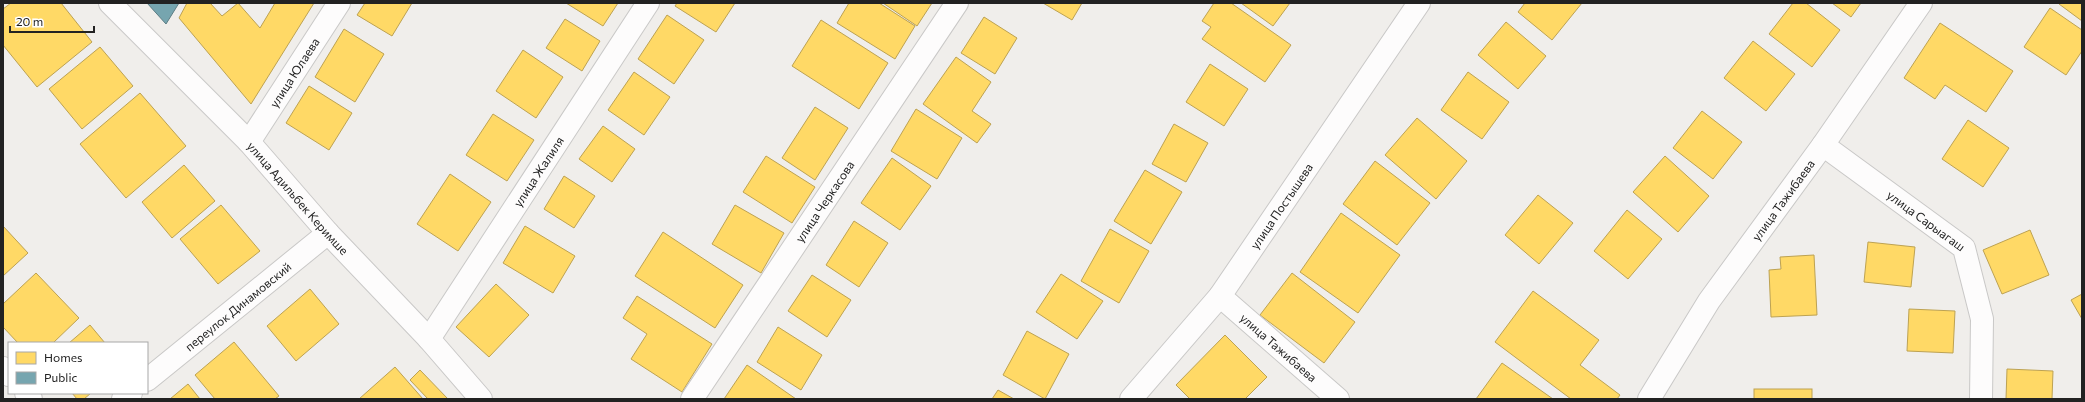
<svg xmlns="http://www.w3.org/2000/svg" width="2085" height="402" font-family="Commissioner,sans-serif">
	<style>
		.homes { fill: #ffd966; stroke: #bda252 }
		.public { fill: #76a5af; stroke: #5d7e85 }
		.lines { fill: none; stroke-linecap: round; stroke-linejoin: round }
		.minor-casing { stroke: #c9c8c7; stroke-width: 24 }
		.minor { stroke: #fdfcfc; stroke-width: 22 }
		.labels { text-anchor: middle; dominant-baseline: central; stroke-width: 4; stroke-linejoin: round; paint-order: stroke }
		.street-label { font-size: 12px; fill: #222; stroke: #fff }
	</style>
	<rect width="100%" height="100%" fill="#f0eeeb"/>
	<g class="homes">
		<polygon points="11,3 61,3 92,42 37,87 3,45 3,9"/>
		<polygon points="187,3 210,3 222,16 238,3 260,28 275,3 314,3 251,104 179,18"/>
		<polygon points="365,3 412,3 392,36 357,15"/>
		<polygon points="566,3 618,3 603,26"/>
		<polygon points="677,3 735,3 716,32 675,6"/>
		<polygon points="849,3 879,3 915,26 895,59 837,23"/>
		<polygon points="883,3 932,3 917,26"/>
		<polygon points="1043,3 1082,3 1072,20"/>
		<polygon points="1214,3 1231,3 1291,45 1265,82 1202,39 1211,27 1202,21"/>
		<polygon points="1241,3 1290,3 1273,26"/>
		<polygon points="1525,3 1582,3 1552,40 1518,12"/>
		<polygon points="1793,3 1806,3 1840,30 1812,67 1769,34"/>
		<polygon points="1832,3 1861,3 1851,17"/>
		<polygon points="2060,3 2082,3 2082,21 2059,4"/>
		<polygon points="2050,8 2082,30 2082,51 2066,75 2024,47"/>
		<polygon points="667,15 704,40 674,84 638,59"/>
		<polygon points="984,17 1017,38 995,74 961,53"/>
		<polygon points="565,19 600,41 582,71 546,48"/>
		<polygon points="821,20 888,63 859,109 792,66"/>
		<polygon points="1506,22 1546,56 1518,89 1478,55"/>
		<polygon points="1940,23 2013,71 1986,112 1945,85 1935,99 1904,78"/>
		<polygon points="344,29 384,54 355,102 315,77"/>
		<polygon points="1753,41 1795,74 1766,111 1724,78"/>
		<polygon points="100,47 133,86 82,129 49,89"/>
		<polygon points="523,50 563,77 536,118 496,91"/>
		<polygon points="956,57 991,82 972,111 991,124 977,143 923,104"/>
		<polygon points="1210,64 1248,89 1224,126 1186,102"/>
		<polygon points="634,72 670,97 644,135 608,110"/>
		<polygon points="1468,72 1509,102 1482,139 1441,110"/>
		<polygon points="309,86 352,113 329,150 286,123"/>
		<polygon points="140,93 186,146 126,198 80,144"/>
		<polygon points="815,107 848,128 815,180 782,158"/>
		<polygon points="916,109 962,138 937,179 891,151"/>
		<polygon points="1702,111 1742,142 1713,179 1673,148"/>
		<polygon points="493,114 534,140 507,181 466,155"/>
		<polygon points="1417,118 1467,161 1436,199 1385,155"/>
		<polygon points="1968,120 2009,148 1983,187 1942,159"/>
		<polygon points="1174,124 1208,143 1186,182 1152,164"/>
		<polygon points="603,126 635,149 612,182 579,159"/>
		<polygon points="766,156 815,187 792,223 743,192"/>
		<polygon points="1665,156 1709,196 1678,232 1633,192"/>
		<polygon points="892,158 931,186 900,230 861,203"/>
		<polygon points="1375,161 1430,203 1397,245 1343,204"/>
		<polygon points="184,165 215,201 172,238 142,202"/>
		<polygon points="1145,170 1182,192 1151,244 1114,221"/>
		<polygon points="450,174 491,202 458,251 417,224"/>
		<polygon points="564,176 595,196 574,228 544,209"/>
		<polygon points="1538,195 1573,223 1539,264 1505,235"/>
		<polygon points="221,205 260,251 218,284 180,239"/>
		<polygon points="735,205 784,233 761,273 712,244"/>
		<polygon points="1627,210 1662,239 1628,279 1594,251"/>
		<polygon points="1341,213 1400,255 1358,313 1300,272"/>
		<polygon points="854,221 888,243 859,287 826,265"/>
		<polygon points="3,226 28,253 3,276"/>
		<polygon points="525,226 575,256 553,293 503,263"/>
		<polygon points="1110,229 1149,251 1119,303 1081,281"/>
		<polygon points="2030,230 2049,275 2002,294 1983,250"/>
		<polygon points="663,232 743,285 715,328 635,276"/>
		<polygon points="1868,242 1915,247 1911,287 1864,282"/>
		<polygon points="1814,255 1817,315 1771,317 1769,270 1781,269 1780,257"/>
		<polygon points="36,273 79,318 53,343 18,343 3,327 3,304"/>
		<polygon points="1292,273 1355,322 1324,363 1260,315"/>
		<polygon points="1061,274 1103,301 1077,339 1036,312"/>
		<polygon points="812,275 851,300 827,337 788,311"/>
		<polygon points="496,284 529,315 489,357 456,327"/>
		<polygon points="310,289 339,324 296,361 267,326"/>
		<polygon points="1533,291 1599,340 1580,365 1620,395 1617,399 1571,399 1495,342"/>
		<polygon points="2082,294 2082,319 2071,300"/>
		<polygon points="637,296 712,344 682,392 631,359 647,334 623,318"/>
		<polygon points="1909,309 1955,311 1953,353 1907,351"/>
		<polygon points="90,325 105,343 69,343"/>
		<polygon points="778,327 822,355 801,390 757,362"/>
		<polygon points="1027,331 1069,354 1045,399 1003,375"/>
		<polygon points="1225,335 1267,377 1245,399 1190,399 1176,385"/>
		<polygon points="234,342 279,396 275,399 215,399 195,375"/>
		<polygon points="1502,363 1553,399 1476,399"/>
		<polygon points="747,365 796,399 724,399"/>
		<polygon points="395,367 423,399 359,399"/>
		<polygon points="2007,369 2053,371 2052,399 2006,399"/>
		<polygon points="420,370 448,399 428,399 410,380"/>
		<polygon points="188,384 200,399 170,399"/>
		<rect x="1754" y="389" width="58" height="10"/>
		<polygon points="998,390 1014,399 992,399"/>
		<polygon points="72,393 91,393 84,399 77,399"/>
	</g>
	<polygon class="public" points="147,3 179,3 166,24"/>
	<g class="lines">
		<g class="minor-casing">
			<g id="minor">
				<path id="s1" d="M110,3l139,139 79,91 101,106 52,60"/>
				<path id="s2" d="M249,142l90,-139"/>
				<path id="s3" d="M1823,145l141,103 18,71 -1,80"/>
				<path id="s4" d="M1220,296l118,103"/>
				<path id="s5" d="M429,339l219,-336"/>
				<polyline points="3,368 9,375"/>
				<path id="s6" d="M147,380l181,-147"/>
				<polyline points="26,393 31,399"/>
				<polyline points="123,399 131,393"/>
				<path id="s7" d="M692,399l265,-396"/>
				<path id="s8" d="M1131,399l89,-103 199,-293"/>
				<path id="s9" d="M1649,399l60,-98 114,-156 98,-142"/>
			</g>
		</g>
		<use href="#minor" class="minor"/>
	</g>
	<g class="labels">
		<g class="street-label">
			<text stroke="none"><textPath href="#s2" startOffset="83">улица Юлаева</textPath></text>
			<text stroke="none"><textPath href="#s5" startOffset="200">улица Жалиля</textPath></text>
			<text stroke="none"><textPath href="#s1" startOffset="271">улица Адильбек Керимше</textPath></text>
			<text stroke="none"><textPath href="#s9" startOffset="240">улица Тажибаева</textPath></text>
			<text stroke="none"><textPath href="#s7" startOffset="238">улица Черкасова</textPath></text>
			<text stroke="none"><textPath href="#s8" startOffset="245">улица Постышева</textPath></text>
			<text stroke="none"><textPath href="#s3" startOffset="128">улица Сарыагаш</textPath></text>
			<text stroke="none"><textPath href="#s6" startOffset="117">переулок Динамовский</textPath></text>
			<text stroke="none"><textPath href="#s4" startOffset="78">улица Тажибаева</textPath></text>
		</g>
	</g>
	<rect width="2085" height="402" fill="none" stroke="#222222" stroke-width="8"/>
	<rect x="8" y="342" width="140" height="52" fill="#ffffff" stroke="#a7a7a7"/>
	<rect x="16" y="352" width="20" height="12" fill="#ffd966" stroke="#a7a7a7"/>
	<text x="44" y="362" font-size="12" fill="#222222">Homes</text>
	<rect x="16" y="372" width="20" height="12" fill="#76a5af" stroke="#a7a7a7"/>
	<text x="44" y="382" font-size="12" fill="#222222">Public</text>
	<path d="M10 26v6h84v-6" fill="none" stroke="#222222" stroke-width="2"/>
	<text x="16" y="26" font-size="12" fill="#222222" stroke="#ffffff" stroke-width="3" paint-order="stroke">20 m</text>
</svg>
